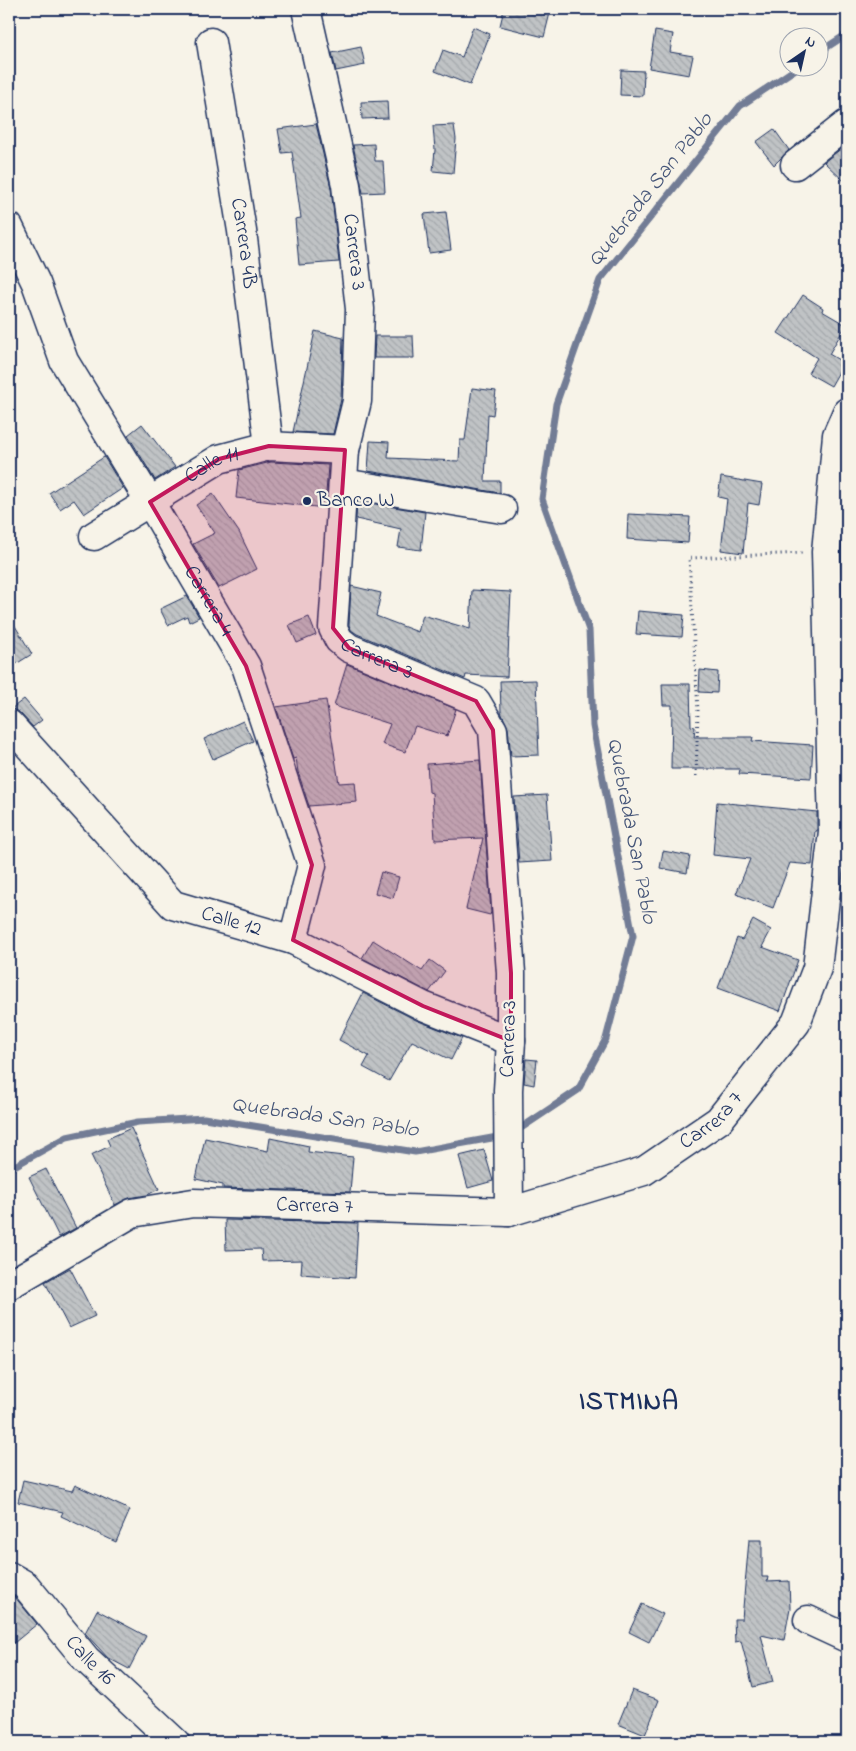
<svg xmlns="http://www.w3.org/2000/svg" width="856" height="1751" font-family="'Indie Flower',sans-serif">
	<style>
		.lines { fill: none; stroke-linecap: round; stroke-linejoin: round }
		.stream { stroke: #727c95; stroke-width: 7 }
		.building { fill: url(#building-back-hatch); stroke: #1b2f5e }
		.minor-casing { stroke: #1b2f5e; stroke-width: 31 }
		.major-casing { stroke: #1b2f5e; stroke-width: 31 }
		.path { stroke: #1b2f5e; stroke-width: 3; stroke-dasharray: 1 4; stroke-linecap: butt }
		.minor { stroke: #f7f3e8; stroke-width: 28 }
		.major { stroke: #f7f3e8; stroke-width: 28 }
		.marked { fill: #c2185b; fill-opacity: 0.2; stroke: #c2185b; stroke-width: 4; stroke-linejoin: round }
		.poi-dot { fill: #1b2f5e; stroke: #f7f3e8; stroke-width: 2 }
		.labels { text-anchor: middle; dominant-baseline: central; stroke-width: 4.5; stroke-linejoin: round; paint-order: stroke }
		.street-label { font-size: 21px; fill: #1b2f5e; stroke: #f7f3e8 }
		.poi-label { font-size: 21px; fill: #1b2f5e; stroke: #f7f3e8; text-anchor: start }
		.water-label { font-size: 22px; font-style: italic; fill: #465679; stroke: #f7f3e8 }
		.district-label { font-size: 26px; font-weight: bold; letter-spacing: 1px; fill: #1b2f5e; stroke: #f7f3e8 }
	</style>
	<defs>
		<pattern id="building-back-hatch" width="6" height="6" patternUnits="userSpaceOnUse" patternTransform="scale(1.25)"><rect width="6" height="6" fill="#c0c3c5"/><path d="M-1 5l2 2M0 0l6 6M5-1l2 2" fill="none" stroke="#a4a8ac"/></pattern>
	</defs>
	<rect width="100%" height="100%" fill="#f7f3e8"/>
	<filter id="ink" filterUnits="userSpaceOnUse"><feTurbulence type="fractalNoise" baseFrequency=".02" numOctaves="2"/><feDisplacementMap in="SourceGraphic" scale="10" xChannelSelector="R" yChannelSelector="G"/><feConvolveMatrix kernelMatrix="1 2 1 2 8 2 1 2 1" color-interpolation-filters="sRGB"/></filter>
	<g filter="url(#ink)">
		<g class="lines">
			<g class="stream">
				<polyline points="818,53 847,34"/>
				<polyline points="515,1132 578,1090 606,1039 633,936 593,726 589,630 542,499 556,404 600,280 740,106 797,68"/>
				<polyline points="9,1169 67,1137 138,1122 204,1118 415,1152 503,1136"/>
			</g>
		</g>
		<g class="building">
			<polygon points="504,9 551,9 544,37 500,26"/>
			<polygon points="473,27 490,34 470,85 435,71 443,50 462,57"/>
			<polygon points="655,31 673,34 670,52 693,56 689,75 649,68"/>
			<polygon points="361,47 365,65 336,71 332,53"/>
			<polygon points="621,70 644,71 643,96 620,95"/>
			<polygon points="387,101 388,118 362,119 361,102"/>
			<polygon points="316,124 331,188 339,262 299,265 295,219 301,218 292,152 282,153 278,129"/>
			<polygon points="454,125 456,139 453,173 433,171 435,150 433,126"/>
			<polygon points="774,129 789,150 774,165 756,142"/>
			<polygon points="374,144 375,161 383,161 385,192 363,193 353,145"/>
			<polygon points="847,144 847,184 824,162"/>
			<polygon points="446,212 451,250 429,253 424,214"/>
			<polygon points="803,295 823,308 822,311 846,325 829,354 844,363 831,386 808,373 817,358 778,333"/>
			<polygon points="315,331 343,338 341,399 333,434 293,432"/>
			<polygon points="375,336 413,336 414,358 374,358"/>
			<polygon points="472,388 496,391 493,415 488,414 485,481 500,481 500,493 368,471 370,441 389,442 388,458 459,461 460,440 465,440"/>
			<polygon points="142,424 175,467 155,480 128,435"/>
			<polygon points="104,457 123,488 84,514 74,500 60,509 49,493"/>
			<polygon points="271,462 328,465 325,508 236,498 239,470"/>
			<polygon points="721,477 762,484 759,505 748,503 743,553 721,550 727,499 718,497"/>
			<polygon points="213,494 239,532 257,569 219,588 193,544 215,533 196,505"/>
			<polygon points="357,501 425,512 421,550 398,547 401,529 356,519"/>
			<polygon points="628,514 690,517 688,543 627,539"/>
			<polygon points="351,586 381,593 376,616 418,632 423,615 470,629 472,590 511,592 507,677 466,675 465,679 357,634 351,630 349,625"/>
			<polygon points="187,596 199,617 189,622 187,616 168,625 160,609"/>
			<polygon points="638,611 684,615 682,637 636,634"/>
			<polygon points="9,616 32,654 16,664 9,652"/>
			<polygon points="309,617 316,635 297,643 289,625"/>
			<polygon points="347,664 456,709 447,736 415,726 405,752 382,744 390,724 334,706"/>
			<polygon points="700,670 718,672 717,693 699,692"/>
			<polygon points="536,680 539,755 511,756 508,728 501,712 500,681"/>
			<polygon points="662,684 690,684 691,726 695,727 694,737 753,737 752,741 813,745 811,778 739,774 740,769 671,769 672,705 663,705"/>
			<polygon points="24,699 42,720 33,727 20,713 11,709"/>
			<polygon points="326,700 339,783 355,782 357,802 309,806 298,772 296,758 293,759 276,707"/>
			<polygon points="243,721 253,741 213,759 204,739"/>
			<polygon points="480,760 491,912 490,915 466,909 483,838 435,840 432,793 429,792 427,764"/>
			<polygon points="547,795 552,861 519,863 514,797"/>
			<polygon points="717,802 817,812 817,831 815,831 812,865 790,863 773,908 736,894 750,859 713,855"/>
			<polygon points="663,851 690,856 687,873 660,868"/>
			<polygon points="381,872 399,877 393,898 375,893"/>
			<polygon points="753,920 771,930 762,947 798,960 780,1011 718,988 737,938 742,940"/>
			<polygon points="373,940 422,971 430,960 445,971 429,992 362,958"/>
			<polygon points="363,993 416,1020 462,1038 451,1060 412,1041 389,1081 363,1067 369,1056 339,1040"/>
			<polygon points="526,1059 537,1060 534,1085 524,1083"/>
			<polygon points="131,1128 159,1189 147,1195 129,1198 115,1205 91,1155 110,1146 107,1139"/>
			<polygon points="205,1138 268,1151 270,1138 309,1146 308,1152 353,1157 350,1192 223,1188 223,1185 196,1179"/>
			<polygon points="484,1150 493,1181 468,1188 459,1156"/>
			<polygon points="46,1169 76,1228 59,1237 29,1177"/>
			<polygon points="225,1220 358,1223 355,1278 301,1274 302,1260 262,1261 261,1249 226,1250"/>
			<polygon points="70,1268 95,1316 69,1328 45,1282"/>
			<polygon points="23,1480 72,1491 75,1485 130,1510 116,1542 61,1516 63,1512 18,1502"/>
			<polygon points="749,1540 762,1540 762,1577 768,1577 767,1582 789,1581 790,1608 784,1640 761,1635 773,1682 753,1687 741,1641 735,1642 734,1619 742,1619"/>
			<polygon points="9,1594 15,1597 37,1624 9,1647"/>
			<polygon points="642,1604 663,1614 649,1642 629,1632"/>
			<polygon points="97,1610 146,1636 129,1669 108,1658 85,1633"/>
			<polygon points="632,1690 659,1700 645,1735 618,1724"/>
		</g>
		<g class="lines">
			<g class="minor-casing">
				<g id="minor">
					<path id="s1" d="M306,9l40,176 14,124 -3,92 -12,49 -12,178 6,12 10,8 127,53 17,29 18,243v68l-3,49 1,122"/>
					<path id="s2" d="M211,42l31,189 27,215"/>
					<polyline points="795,165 847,124"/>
					<path id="s3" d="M9,227l27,56 28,78 86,141 96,164 66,199 -19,75"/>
					<polyline points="343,483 502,509"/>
					<path id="s4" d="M94,536l125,-77 50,-13 76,4"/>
					<path id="s5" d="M9,724l164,181 120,35 130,66 88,35"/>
					<polyline points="808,1620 847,1638"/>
				</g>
			</g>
			<g class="major-casing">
				<g id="major">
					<path id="s6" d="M9,1285l123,-72 61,-10 316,9 135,-41 75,-51 77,-97 21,-55 16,-137 -7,-279 11,-117 10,-23"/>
					<path id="s7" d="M9,1576l16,9 61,74 89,83"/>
				</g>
			</g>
			<polyline class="path" points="696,776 698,711 689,558 802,553"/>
			<use href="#minor" class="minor"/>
			<use href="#major" class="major"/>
		</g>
	</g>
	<path class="marked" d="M269,446l76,4 -12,178 16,20 127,53 17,29 18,243v68l-88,-35 -130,-66 19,-75 -66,-199 -96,-164 69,-43z"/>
	<circle class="poi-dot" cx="307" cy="501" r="5"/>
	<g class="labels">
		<g class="street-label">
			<text stroke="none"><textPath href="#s2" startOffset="204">Carrera 4B</textPath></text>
			<text stroke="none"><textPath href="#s1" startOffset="248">Carrera 3</textPath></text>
			<text stroke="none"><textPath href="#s4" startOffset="138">Calle 11</textPath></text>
			<text stroke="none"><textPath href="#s3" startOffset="425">Carrera 4</textPath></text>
			<text stroke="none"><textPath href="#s1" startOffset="682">Carrera 3</textPath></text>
			<text stroke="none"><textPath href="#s5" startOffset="305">Calle 12</textPath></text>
			<text transform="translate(509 1039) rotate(-88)">Carrera 3</text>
			<text stroke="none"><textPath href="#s6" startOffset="746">Carrera 7</textPath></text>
			<text stroke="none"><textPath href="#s6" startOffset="326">Carrera 7</textPath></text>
			<text stroke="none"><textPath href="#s7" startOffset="118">Calle 16</textPath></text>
		</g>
		<g class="poi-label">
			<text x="317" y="501">Banco W</text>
		</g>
		<g class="water-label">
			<text transform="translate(651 190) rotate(-52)">Quebrada San Pablo</text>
			<text transform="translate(631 831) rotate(79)">Quebrada San Pablo</text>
			<text transform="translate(325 1118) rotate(8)">Quebrada San Pablo</text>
		</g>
		<g class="district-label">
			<text x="629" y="1403">ISTMINA</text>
		</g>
	</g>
	<rect width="856" height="1751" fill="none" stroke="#f7f3e8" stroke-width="30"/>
	<rect x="15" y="15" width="826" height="1721" fill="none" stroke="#1b2f5e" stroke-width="2" filter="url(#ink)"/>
	<g transform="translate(804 52) rotate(34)"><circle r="24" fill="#f7f3e8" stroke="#9fa5b1"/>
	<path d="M0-4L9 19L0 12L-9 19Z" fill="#1b2f5e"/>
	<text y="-8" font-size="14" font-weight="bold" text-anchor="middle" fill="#1b2f5e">N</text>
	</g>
</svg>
